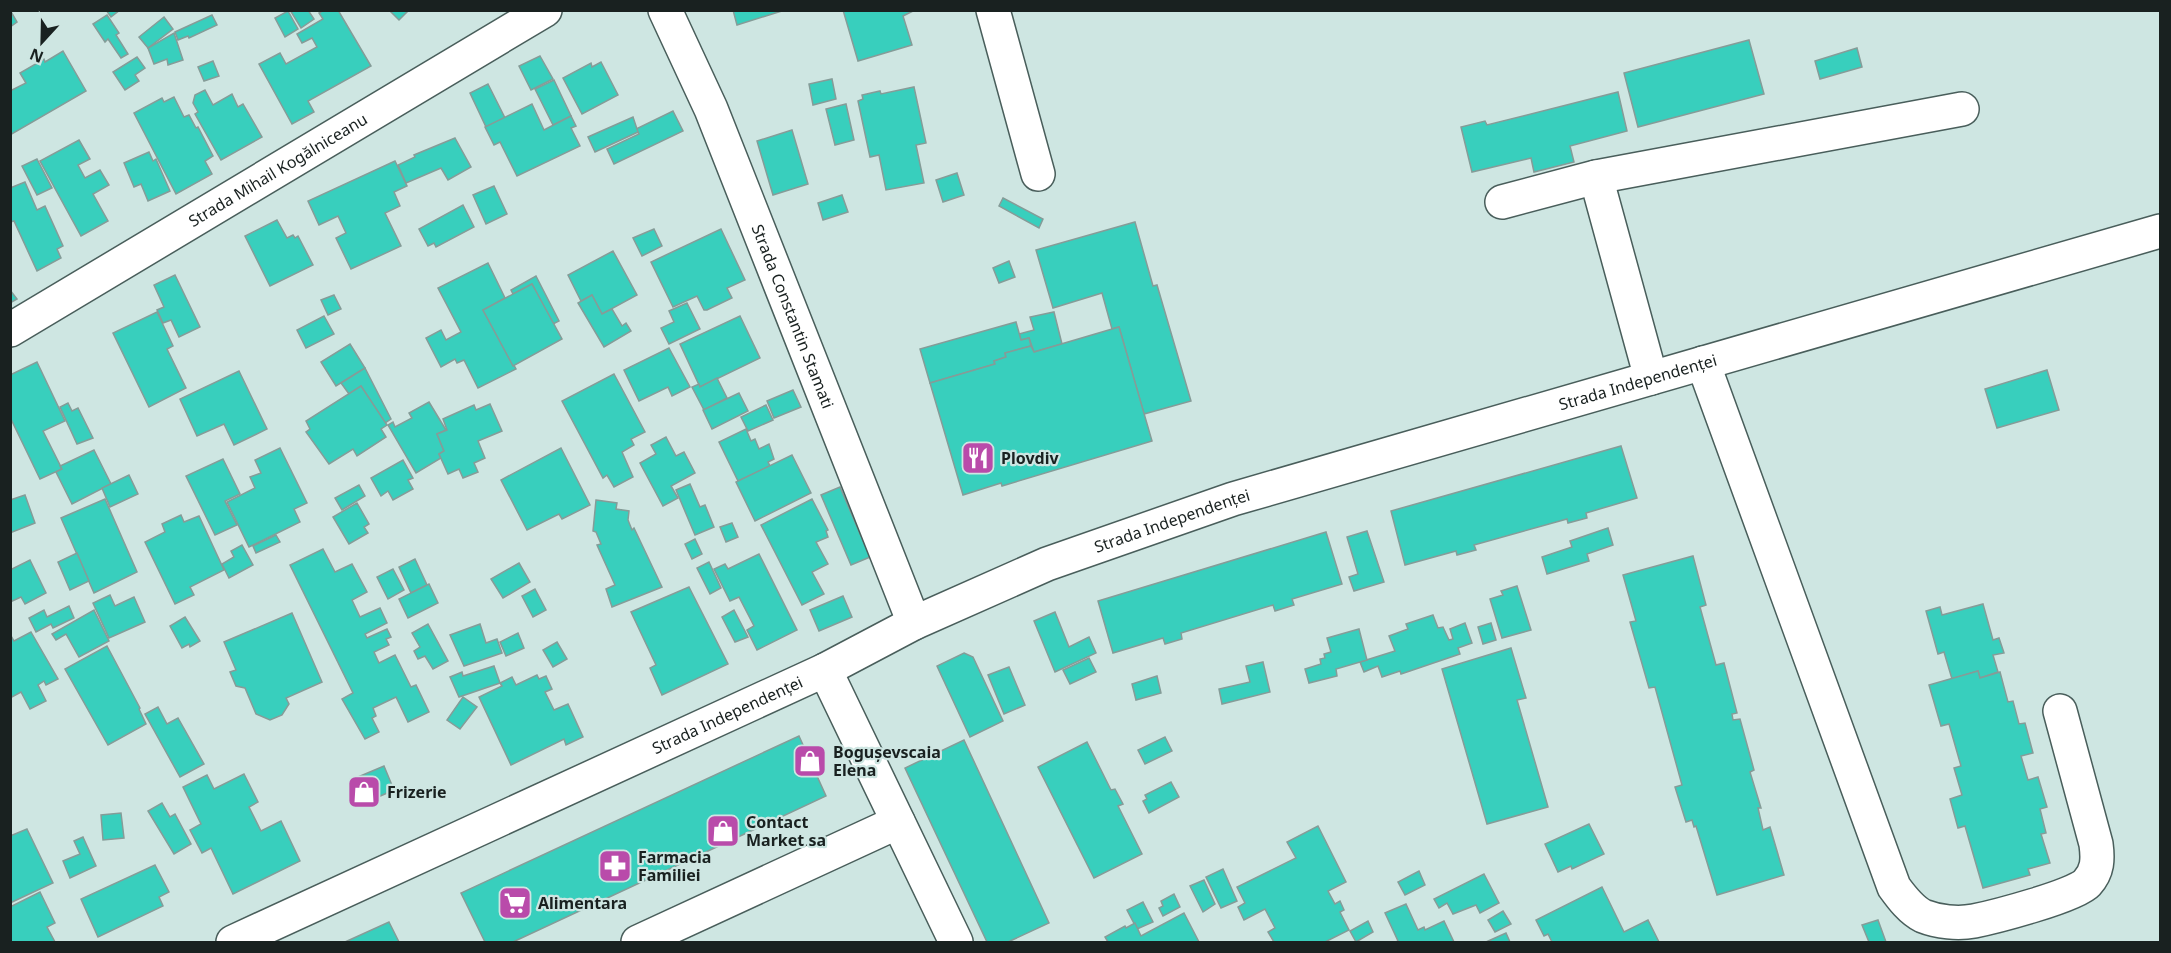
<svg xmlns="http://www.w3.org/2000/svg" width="2171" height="953" font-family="'Noto Sans',sans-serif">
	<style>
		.building { fill: #38cfbd; stroke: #859c98; stroke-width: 1.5 }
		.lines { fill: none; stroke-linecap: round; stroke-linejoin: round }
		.minor-casing { stroke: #495e5b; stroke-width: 36 }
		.minor { stroke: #fff; stroke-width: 33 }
		.labels { text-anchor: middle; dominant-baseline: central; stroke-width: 4.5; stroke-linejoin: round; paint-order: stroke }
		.street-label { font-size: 16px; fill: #192120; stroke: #cee6e2 }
		.poi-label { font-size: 16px; font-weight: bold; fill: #192120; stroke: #cee6e2; text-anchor: start }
	</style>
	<rect width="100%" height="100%" fill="#cee6e2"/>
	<g class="building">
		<polygon points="10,10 17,22 10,27"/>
		<polygon points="106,10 120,10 111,17"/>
		<polygon points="290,10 308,10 314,19 301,28"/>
		<polygon points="324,10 338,10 371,66 308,101 314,112 292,124 259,64 280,53 286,64 317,47 312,38 302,43 297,34 323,19 319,13"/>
		<polygon points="389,10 409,10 399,20"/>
		<polygon points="733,10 785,10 737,25"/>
		<polygon points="843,10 915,10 903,16 912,45 858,61"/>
		<polygon points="288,11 298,29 285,37 275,18"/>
		<polygon points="107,15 119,33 116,35 128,54 121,58 108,39 105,42 93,24"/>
		<polygon points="212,15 217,25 189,38 188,36 178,40 175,32"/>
		<polygon points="164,17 173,29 148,48 139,37"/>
		<polygon points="174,33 183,60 168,65 167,59 154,64 148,48"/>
		<polygon points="1749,40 1764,94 1638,127 1624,73"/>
		<polygon points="1857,48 1862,67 1820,79 1815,61"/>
		<polygon points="63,51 86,91 10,135 10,91 26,83 20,73 44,59 45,62"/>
		<polygon points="540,56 553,79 531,90 519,66"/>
		<polygon points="137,57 145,68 135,75 139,81 125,90 113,72"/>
		<polygon points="213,61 219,76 204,81 198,67"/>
		<polygon points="601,62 618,95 582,114 563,78 591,63 592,67"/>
		<polygon points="832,79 836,99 813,105 809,84"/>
		<polygon points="554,80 571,116 553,125 535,89"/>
		<polygon points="488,84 505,118 486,127 470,93"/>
		<polygon points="914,87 926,143 916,145 924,183 886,190 879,155 870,157 858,101 863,99 862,95 880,91 881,94"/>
		<polygon points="205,90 213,105 232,94 238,107 243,104 262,137 221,160 195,114 198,112 193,103 195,95"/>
		<polygon points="1618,92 1627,131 1570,146 1574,162 1534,172 1531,158 1472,172 1461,127 1485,121 1487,125"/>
		<polygon points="174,97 184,117 189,115 196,128 198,127 213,156 205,161 212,174 176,194 134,113 162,98 164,102"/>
		<polygon points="532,104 544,130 571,116 576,126 571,128 580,146 517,176 500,142 494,145 485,127"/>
		<polygon points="846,104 854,140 835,145 826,109"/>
		<polygon points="673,111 683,131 614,164 607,149 639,134 636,129"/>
		<polygon points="633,117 638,132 595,152 588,137"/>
		<polygon points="792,130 808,184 773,195 757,141"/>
		<polygon points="455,138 471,167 448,180 441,168 406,183 398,165 415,157 414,155"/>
		<polygon points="79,140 90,159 78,165 85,178 100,170 109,185 93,194 108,221 81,236 40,161"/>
		<polygon points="149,152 153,161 156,159 170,191 148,201 141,184 134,187 124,163"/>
		<polygon points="37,159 52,188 37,195 22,166"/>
		<polygon points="395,161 407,186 394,192 400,206 385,213 401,246 351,269 336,238 346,233 338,216 319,225 308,201"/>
		<polygon points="957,173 964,195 943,202 936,180"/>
		<polygon points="25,182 37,210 45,206 63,246 57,249 61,258 37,271 14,221 10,222 10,188"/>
		<polygon points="494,186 507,214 486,224 473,195"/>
		<polygon points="842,195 848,212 823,220 818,203"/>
		<polygon points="1003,198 1043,219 1039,228 999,206"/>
		<polygon points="463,205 474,227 436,247 434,243 428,246 419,229"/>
		<polygon points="277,220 287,238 293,235 295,238 298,236 313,265 270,286 245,236"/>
		<polygon points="1135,222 1153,286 1157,285 1191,401 1144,414 1119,327 1112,329 1102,293 1053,308 1036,250"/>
		<polygon points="654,229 662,246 642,256 633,238"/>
		<polygon points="721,229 745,280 727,288 732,298 707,310 704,310 697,296 673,307 651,262"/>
		<polygon points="613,251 637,295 602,314 592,295 581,301 568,275"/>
		<polygon points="1009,261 1015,277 999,283 993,268"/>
		<polygon points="488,263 505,298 483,310 516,369 478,388 464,360 457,363 455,359 441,367 426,338 441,330 446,340 461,332 438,288"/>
		<polygon points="175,275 200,327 179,337 171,320 163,323 157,310 164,307 154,285"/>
		<polygon points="536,276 559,321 553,324 532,284 513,294 511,290"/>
		<polygon points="532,284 562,339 513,366 483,310"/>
		<polygon points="10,290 17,299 10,303"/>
		<polygon points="334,295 341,309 328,315 321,300"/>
		<polygon points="592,295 602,314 612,309 622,326 626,323 631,331 604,347 578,303"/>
		<polygon points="687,303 700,329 669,344 661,328 674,322 669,311"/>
		<polygon points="157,312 173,346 167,349 186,388 149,407 113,333"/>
		<polygon points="1054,312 1062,344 1034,352 1029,338 1021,340 1019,334 1034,330 1030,317"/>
		<polygon points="324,316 334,334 306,348 297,330"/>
		<polygon points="740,316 760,358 700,387 680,344"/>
		<polygon points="1016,322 1021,340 1029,338 1031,346 1005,353 1006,357 994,361 995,364 930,383 920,349"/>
		<polygon points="1119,327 1152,441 1002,486 1001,483 963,495 930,383 995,364 994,361 1006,357 1005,353 1031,346 1034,352"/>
		<polygon points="350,344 365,368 336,386 321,362"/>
		<polygon points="669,348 690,387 672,396 668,387 639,401 624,370"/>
		<polygon points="37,362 65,421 43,431 62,469 40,479 10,417 10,375"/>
		<polygon points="365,368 391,419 385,423 361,386 349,394 341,383"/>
		<polygon points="2047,370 2059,410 1997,428 1985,389"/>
		<polygon points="239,371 267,429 234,445 224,424 197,436 180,399"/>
		<polygon points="614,374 645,432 631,439 634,445 622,452 633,477 614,487 607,475 603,478 562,401"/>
		<polygon points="717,378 727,398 704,410 692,387 699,384 700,387"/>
		<polygon points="361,386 387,425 381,429 386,437 357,456 353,449 329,464 306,432 310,429 306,421"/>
		<polygon points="793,390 801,407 774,418 767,401"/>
		<polygon points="739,393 748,411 712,429 703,410"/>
		<polygon points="429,402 446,430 437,434 444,451 439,454 441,458 416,473 388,425 393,422 395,427 412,418 409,413"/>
		<polygon points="68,403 72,411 78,408 93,438 77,444 60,407"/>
		<polygon points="490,404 502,431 478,441 485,458 474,463 478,472 463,478 459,469 448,474 439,454 444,451 437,434 447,430 443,419 474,405 476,410"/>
		<polygon points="766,405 773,420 748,431 741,417"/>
		<polygon points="746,429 751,441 755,439 759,449 769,444 774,459 768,462 770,466 738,481 719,442"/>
		<polygon points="666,437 676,456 684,452 695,473 671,486 678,498 663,506 640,463 656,454 651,445"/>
		<polygon points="1621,446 1637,498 1586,513 1587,518 1568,523 1567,519 1474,545 1476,550 1457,555 1456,551 1405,565 1391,511"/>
		<polygon points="280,448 307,503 294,509 300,522 249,547 227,502 255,488 250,477 261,473 255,460"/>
		<polygon points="561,448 590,505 562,519 559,514 527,530 501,480"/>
		<polygon points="94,450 111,484 72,504 56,472 62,469 60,466"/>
		<polygon points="792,455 811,493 755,521 736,482"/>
		<polygon points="223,459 240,494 225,501 237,525 215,535 186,476"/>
		<polygon points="403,460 413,478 408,480 413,489 393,500 388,491 381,496 371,478"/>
		<polygon points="129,475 138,494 110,507 102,488"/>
		<polygon points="690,484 700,507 705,505 714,527 695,535 676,490"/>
		<polygon points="359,485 365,496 342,510 335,498"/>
		<polygon points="840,487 870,557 851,565 821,495"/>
		<polygon points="25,495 35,523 10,533 10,500"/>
		<polygon points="105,499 137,572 94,593 61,518"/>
		<polygon points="812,499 828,530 826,531 828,537 816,542 828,564 812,572 824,594 802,605 761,525"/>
		<polygon points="596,500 617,503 616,509 629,511 628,520 632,530 634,528 662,587 612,607 606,589 615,585 597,545 601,544 596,532 593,531"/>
		<polygon points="357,503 369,524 364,527 368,533 349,544 333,517"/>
		<polygon points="181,515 184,522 199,516 224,570 190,587 194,595 175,604 145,542 165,532 162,524"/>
		<polygon points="732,523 738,537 726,542 720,527"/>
		<polygon points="1608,528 1613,545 1587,554 1589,561 1547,574 1542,557 1572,547 1570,541"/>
		<polygon points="1367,531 1384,582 1354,591 1349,577 1358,574 1347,537"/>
		<polygon points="1326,532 1342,584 1292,599 1294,605 1275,611 1273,605 1181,633 1182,639 1165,644 1163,638 1113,653 1098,601"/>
		<polygon points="276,535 280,542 256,553 253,546"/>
		<polygon points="695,539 702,554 692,559 685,544"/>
		<polygon points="242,545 253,565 229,578 222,564 234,557 231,551"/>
		<polygon points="323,549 335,572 352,564 367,592 352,600 360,617 380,608 387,623 365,634 367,638 387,629 391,637 386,639 389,645 374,652 379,663 395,655 411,687 416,685 429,712 408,722 396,697 373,708 376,716 372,718 379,732 365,739 342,699 353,693 290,565"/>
		<polygon points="77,553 89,581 70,590 58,562"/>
		<polygon points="759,554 797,630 757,650 747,630 754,626 739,597 730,601 714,569 725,564 728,569"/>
		<polygon points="1693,556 1706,605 1700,607 1716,665 1724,663 1737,713 1732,714 1733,720 1740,719 1754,770 1750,772 1761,808 1758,808 1763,830 1770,827 1784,875 1717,895 1696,826 1694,827 1692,820 1686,822 1675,787 1682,785 1655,687 1649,688 1630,622 1636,621 1623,575"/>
		<polygon points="415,559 427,585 411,593 399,567"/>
		<polygon points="30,560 46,593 25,604 21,597 10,602 10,570"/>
		<polygon points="709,562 721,588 710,594 697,568"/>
		<polygon points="519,563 530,582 503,598 491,579"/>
		<polygon points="393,569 404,590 388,599 377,577"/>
		<polygon points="429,584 438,603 408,618 399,599"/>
		<polygon points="1517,586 1531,630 1502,638 1490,599 1503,595 1501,591"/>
		<polygon points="689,587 728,664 662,695 650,668 656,665 631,612"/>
		<polygon points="535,589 546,610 533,617 522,596"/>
		<polygon points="110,595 115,606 134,597 145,622 109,638 93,603"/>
		<polygon points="843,596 852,617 819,631 810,610"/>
		<polygon points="1983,604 1993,640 1999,638 2004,653 1993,655 1998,672 1980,678 1978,671 1952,679 1944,652 1938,654 1926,611 1940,607 1942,615"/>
		<polygon points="69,606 74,618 53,628 51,624 36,632 29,618 44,610 47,617"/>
		<polygon points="94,610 109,641 79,657 66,634 56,640 52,634"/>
		<polygon points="734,610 748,637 735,642 722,617"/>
		<polygon points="1055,612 1069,647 1089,637 1096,653 1055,672 1034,621"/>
		<polygon points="292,613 322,682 286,698 289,704 282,715 270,720 256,714 245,688 236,686 230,672 236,670 224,642"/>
		<polygon points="1433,615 1438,628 1443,627 1449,640 1453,639 1450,629 1465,623 1472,643 1458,648 1460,654 1401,674 1400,671 1382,677 1378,666 1364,672 1360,662 1395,651 1389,636 1408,629 1406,624"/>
		<polygon points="185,617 200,641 190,647 189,644 182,648 170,626"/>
		<polygon points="1491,623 1496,640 1483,644 1478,627"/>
		<polygon points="428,624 448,661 433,669 425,656 418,659 414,651 420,647 412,633"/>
		<polygon points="480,624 486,643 497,639 502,653 464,666 450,635"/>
		<polygon points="1359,629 1367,660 1336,669 1337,676 1309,683 1305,669 1321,664 1320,659 1325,658 1324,654 1331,652 1327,638"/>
		<polygon points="31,632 58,679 46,685 44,681 38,685 46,701 30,709 21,692 10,698 10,634 14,641"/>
		<polygon points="518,633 524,648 506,656 500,642"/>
		<polygon points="557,642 567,659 553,667 543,650"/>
		<polygon points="107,646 140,708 139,709 146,724 108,745 65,669"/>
		<polygon points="1511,648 1526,698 1517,700 1548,807 1487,824 1442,669"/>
		<polygon points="964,653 973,657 1003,721 970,737 937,666"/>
		<polygon points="1089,658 1096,672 1070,684 1063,670"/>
		<polygon points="1263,662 1270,692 1222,704 1219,689 1250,682 1246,666"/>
		<polygon points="494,666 500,683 459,697 450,677 462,672 463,676"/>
		<polygon points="1009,667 1025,705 1004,714 988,675"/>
		<polygon points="1978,671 1980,678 2000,672 2008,702 2013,701 2019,724 2025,723 2033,753 2021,756 2028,780 2038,777 2047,807 2040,809 2046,833 2041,834 2050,863 2028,869 2030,875 1983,888 1965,826 1958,828 1950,799 1962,795 1954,768 1961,766 1949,724 1941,726 1929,685"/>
		<polygon points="537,675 539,679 546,676 552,689 545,692 554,710 568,704 583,737 566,745 564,739 511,765 479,697 502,686 500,683 512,677 516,685"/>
		<polygon points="1157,676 1161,693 1136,700 1132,684"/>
		<polygon points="463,697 477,707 460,729 447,720"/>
		<polygon points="158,707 167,724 178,718 204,764 180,777 145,714"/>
		<polygon points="799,736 826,796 513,942 485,942 461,893"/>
		<polygon points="1165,737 1172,751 1145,764 1138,750"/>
		<polygon points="964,740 1049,923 1008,942 987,942 905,768"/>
		<polygon points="1087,742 1111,790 1115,789 1123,804 1118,806 1142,854 1094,878 1038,767"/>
		<polygon points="384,766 394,790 362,804 351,780"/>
		<polygon points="244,774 258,802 249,807 261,831 281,821 300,861 233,894 211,848 202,853 190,830 201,824 183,787 207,775 214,789"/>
		<polygon points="1171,782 1179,797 1149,813 1143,801 1147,799 1145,795"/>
		<polygon points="162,803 170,817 175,814 191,844 174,854 148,811"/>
		<polygon points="121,813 124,838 103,840 101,815"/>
		<polygon points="1589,824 1604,854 1572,869 1571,866 1558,872 1545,844"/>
		<polygon points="1318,826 1346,882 1328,891 1335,904 1340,901 1344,910 1340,912 1349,930 1325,942 1274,942 1268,932 1275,928 1265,909 1244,920 1238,907 1245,903 1237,887 1296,858 1287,842"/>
		<polygon points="27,829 53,883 10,903 10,836"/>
		<polygon points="83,837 96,866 70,878 63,861 80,854 74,841"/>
		<polygon points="155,865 169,892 159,897 163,906 98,937 81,899"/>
		<polygon points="1223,869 1237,901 1221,908 1206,877"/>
		<polygon points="1419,871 1425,885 1405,895 1398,882"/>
		<polygon points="1484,874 1499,903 1480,913 1476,905 1453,914 1447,903 1439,908 1434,899"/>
		<polygon points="1204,880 1215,904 1203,912 1190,886"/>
		<polygon points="1602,887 1624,932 1648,920 1659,942 1552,942 1548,934 1544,936 1536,920"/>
		<polygon points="40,892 55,923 47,927 55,942 10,942 10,907"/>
		<polygon points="1174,894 1180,907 1163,916 1159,908 1163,906 1161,901"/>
		<polygon points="1143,902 1153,922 1137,929 1127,910"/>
		<polygon points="1406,904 1418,930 1424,927 1425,930 1444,921 1454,942 1396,942 1398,941 1385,913"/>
		<polygon points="1503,911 1511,924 1495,932 1488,920"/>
		<polygon points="1184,913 1199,942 1108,942 1105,937 1125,926 1126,928 1135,923 1141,936"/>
		<polygon points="1878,920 1886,942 1869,942 1862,925"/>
		<polygon points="1368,921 1373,932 1356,942 1350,931"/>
		<polygon points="389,922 399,942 345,942"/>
		<polygon points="1506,933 1510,942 1486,942"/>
	</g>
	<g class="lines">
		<g class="minor-casing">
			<g id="minor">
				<path id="s1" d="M665,10l46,99 203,514"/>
				<polyline points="993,10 1038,174"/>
				<polyline points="1596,177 1651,378"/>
				<polyline points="1502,202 1596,177 1962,109"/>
				<path id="s2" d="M10,330l535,-320"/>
				<path d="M1703,363l191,524c8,11 17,23 29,29 15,6 35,8 51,5 20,-4 101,-25 113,-38 11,-12 11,-24 9,-39l-36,-133"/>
				<polyline points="825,670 956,942"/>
				<path id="s3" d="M233,942l592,-272 89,-47 133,-59 186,-65 927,-268"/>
				<polyline points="638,942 898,822"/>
			</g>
		</g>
		<use href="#minor" class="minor"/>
	</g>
	<defs>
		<g id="restaurant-square" transform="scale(1.725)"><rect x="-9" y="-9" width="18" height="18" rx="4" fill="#b94baa" stroke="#cee6e2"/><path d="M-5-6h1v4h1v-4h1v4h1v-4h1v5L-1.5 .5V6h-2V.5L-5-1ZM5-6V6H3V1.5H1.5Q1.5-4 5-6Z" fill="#fff"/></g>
		<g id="shop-square" transform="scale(1.725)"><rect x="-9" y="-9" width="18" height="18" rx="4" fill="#b94baa" stroke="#cee6e2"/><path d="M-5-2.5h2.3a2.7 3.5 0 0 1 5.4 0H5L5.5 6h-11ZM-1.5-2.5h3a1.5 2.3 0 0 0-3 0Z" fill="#fff"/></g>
		<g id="pharmacy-square" transform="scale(1.725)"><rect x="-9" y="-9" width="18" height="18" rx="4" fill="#b94baa" stroke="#cee6e2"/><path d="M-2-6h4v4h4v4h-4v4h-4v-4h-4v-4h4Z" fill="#fff"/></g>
		<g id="supermarket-square" transform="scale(1.725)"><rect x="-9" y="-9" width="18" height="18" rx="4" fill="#b94baa" stroke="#cee6e2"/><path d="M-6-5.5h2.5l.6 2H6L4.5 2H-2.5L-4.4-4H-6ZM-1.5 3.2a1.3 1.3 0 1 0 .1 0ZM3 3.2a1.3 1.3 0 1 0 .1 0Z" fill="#fff"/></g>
	</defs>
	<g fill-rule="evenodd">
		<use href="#restaurant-square" x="978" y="458"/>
		<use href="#shop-square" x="810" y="761"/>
		<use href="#shop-square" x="364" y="792"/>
		<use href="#shop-square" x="723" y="831"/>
		<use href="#pharmacy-square" x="615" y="866"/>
		<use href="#supermarket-square" x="515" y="903"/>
	</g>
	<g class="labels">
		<g class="street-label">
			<text stroke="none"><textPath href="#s2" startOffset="312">Strada Mihail Kogălniceanu</textPath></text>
			<text stroke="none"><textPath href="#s1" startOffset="332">Strada Constantin Stamati</textPath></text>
			<text stroke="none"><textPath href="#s3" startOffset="1516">Strada Independenței</textPath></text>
			<text stroke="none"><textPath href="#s3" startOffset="1030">Strada Independenței</textPath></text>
			<text stroke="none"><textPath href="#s3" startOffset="544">Strada Independenței</textPath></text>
		</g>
		<g class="poi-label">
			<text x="1001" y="458">Plovdiv</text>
			<text x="833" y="752">Bogușevscaia<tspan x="833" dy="18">Elena</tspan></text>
			<text x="387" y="792">Frizerie</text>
			<text x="746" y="822">Contact<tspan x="746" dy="18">Market sa</tspan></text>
			<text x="638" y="857">Farmacia<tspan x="638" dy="18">Familiei</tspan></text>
			<text x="538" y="903">Alimentara</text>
		</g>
	</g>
	<rect width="2171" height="953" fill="none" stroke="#192120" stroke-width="24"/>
	<g transform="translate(42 42) rotate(202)" stroke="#cee6e2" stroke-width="4.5" paint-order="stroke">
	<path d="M0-4.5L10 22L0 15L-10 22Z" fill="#192120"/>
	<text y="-9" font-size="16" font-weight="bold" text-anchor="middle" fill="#192120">N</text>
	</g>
</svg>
